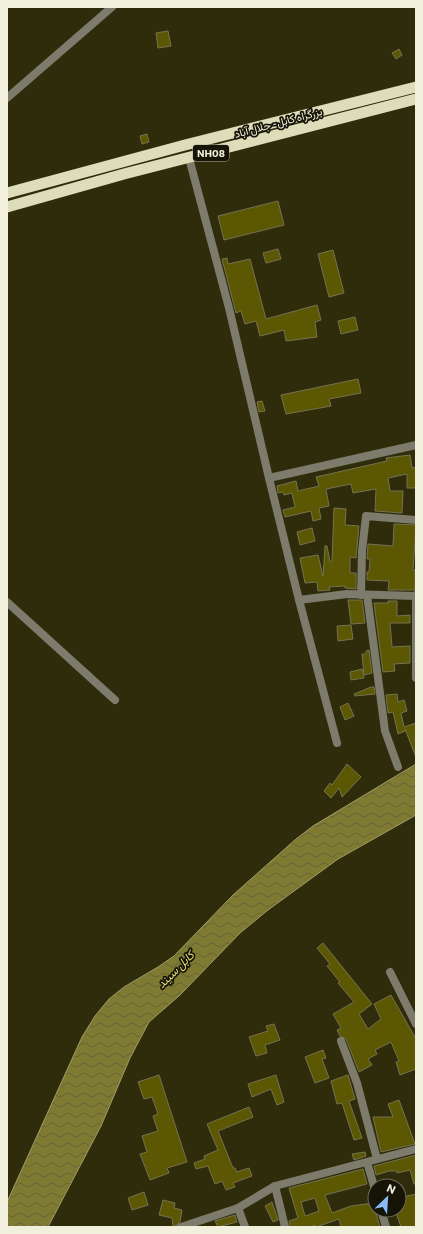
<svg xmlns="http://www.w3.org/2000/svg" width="423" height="1234" font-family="Commissioner,Vazirmatn,sans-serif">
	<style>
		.water { fill: url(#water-waves); stroke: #a19d65 }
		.building { fill: #5c5702; stroke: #757351; fill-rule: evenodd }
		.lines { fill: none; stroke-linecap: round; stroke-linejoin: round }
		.minor { stroke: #7c7b6c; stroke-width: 8 }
		.trunk { stroke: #deddba; stroke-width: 11 }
		.labels { text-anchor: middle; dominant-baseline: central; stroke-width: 3.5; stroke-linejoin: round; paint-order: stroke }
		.shield { fill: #151407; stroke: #aeae9d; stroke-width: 1 }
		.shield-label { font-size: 10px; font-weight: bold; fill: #f0f0dd }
		.street-label { font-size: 11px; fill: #f0f0dd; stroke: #151407 }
		.water-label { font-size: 12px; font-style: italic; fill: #dfd973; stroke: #151407 }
	</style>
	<defs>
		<pattern id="water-waves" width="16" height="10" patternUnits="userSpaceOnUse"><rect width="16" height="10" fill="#7f7a31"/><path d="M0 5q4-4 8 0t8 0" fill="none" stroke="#666439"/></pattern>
	</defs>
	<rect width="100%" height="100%" fill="#2e2c0b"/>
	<polygon class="water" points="416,764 416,815 338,859 268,910 240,933 180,995 149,1022 130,1058 101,1126 48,1227 7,1227 7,1202 82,1037 95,1016 109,999 124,987 158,967 174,956 233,895 296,839 313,826"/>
	<g class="building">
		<polygon points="168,31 171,46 158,48 156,33"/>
		<polygon points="399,49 402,55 396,59 392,53"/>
		<polygon points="147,134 149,142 142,144 140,136"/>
		<polygon points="278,201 284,225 224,240 218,216"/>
		<polygon points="278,249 281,259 266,263 263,253"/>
		<polygon points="333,250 344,293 329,297 318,254"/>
		<polygon points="227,258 228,264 250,259 266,319 317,305 321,320 315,322 317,337 286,341 284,330 260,336 256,321 245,324 241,311 236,313 222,259"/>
		<polygon points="355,317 358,330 341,334 338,321"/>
		<polygon points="358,379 361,393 329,399 331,406 286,414 281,395"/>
		<polygon points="262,401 265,411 259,412 257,402"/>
		<polygon points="410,455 412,468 416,467 416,488 407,488 407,474 388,478 390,491 403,491 402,513 375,511 376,489 353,493 351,484 326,489 329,506 319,508 321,519 313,521 311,511 285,517 283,510 295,507 292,493 284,495 283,492 278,493 277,486 296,481 298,491 319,486 316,477 387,461 386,458"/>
		<polygon points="334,508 346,509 345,525 359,526 356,558 350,557 350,573 356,573 356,589 345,588 345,586 329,587 330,590 318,591 317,582 305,583 300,558 318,555 323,576 325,546 327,546 330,562 332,561"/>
		<polygon points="394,524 416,525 413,570 415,570 415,590 388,590 389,581 367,580 367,572 369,572 370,559 367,559 368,544 393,546"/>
		<polygon points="312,528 315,541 300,545 297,532"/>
		<polygon points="348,600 362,600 365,623 351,624"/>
		<polygon points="388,601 397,601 397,616 410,615 410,623 390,623 392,647 410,646 410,663 394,664 395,671 383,672 374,603 388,603"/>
		<polygon points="351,625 353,639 338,641 337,626"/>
		<polygon points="369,650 372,673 364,675 362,654 366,654 366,651"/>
		<polygon points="362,669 364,678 351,680 350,672"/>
		<polygon points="371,687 374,687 375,694 355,696 354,694"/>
		<polygon points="397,694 398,702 404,700 407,711 401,713 404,727 416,723 416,757 405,729 405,731 398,734 393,712 388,713 386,695"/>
		<polygon points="348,703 354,716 345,720 340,707"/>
		<polygon points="347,764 361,777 342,797 339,788 331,798 324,791 330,783 332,785"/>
		<polygon points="323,943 372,1004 359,1014 368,1029 381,1019 374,1004 391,995 416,1039 416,1069 400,1075 396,1062 399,1061 391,1042 375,1050 377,1054 368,1059 372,1065 359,1072 346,1039 340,1036 337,1030 341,1028 333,1014 354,1002 338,983 340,982 327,966 330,964 317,948"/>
		<polygon points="274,1024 280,1040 265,1045 267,1053 256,1056 249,1037 268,1031 266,1026"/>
		<polygon points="323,1050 326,1058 322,1059 329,1078 315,1083 305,1057"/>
		<polygon points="159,1075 187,1162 167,1168 169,1173 150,1180 140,1154 147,1152 142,1136 158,1131 153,1116 158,1114 152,1097 144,1099 138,1082"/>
		<polygon points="276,1075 284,1102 277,1105 271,1089 252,1097 248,1084"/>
		<polygon points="348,1075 355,1099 349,1101 362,1138 354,1140 342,1103 337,1104 331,1081"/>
		<polygon points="399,1100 415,1144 381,1152 373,1117 393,1117 388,1104"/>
		<polygon points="249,1107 253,1117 218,1131 233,1168 235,1168 237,1172 249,1168 252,1176 233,1183 235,1187 226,1190 222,1181 215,1184 208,1166 196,1169 194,1163 205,1159 204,1156 218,1150 207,1124"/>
		<polygon points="365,1152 366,1156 354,1160 352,1154"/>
		<polygon points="416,1155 416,1184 414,1184 410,1170 397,1173 397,1171 389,1171 376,1175 374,1166"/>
		<path d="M363,1169l4,15 -42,11 7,18 19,-7 22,-3 7,24h-39l-2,-8 -23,8 -1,-2 -7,2h-18l-1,-6 9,-3 -9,-30zM315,1198l4,13 -14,5 -4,-14z"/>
		<polygon points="144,1192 148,1205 132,1210 128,1198"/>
		<polygon points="416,1194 416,1227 401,1227 395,1210 399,1210 399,1198"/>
		<polygon points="163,1200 175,1203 174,1208 182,1210 180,1222 176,1226 173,1226 172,1218 159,1215"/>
		<polygon points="272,1202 278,1220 273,1222 265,1206"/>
		<polygon points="235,1215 237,1222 218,1227 215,1221"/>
	</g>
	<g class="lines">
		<g class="minor">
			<polyline points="7,98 112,7"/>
			<polyline points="189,158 229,308 269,478"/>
			<polyline points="361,595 362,551 366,516 416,520"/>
			<polyline points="367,595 385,731 398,767"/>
			<polyline points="416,595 416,678"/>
			<polyline points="299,600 347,594 416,596"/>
			<polyline points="7,602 115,700"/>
			<polyline points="337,743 299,600 269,478 416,445"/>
			<polyline points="390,972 416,1024"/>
			<polyline points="341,1041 357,1083 377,1159"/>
			<polyline points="367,1162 375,1190"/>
			<polyline points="275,1186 285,1227"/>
			<polyline points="238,1208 245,1227"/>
			<polyline points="381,1210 386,1227"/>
			<polyline points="181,1227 238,1208 275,1186 416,1149"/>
		</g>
		<g class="trunk">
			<polyline points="7,193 185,145 416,87"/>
			<polyline points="7,207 124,174 416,99"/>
		</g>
	</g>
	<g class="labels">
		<rect class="shield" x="193" y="145" width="36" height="16" rx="3"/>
		<g class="shield-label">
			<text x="211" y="153">NH08</text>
		</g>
		<g class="street-label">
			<text transform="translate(278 122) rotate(-15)">بزرگراه کابل- جلال آباد</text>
		</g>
		<g class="water-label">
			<text transform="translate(175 969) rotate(-45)">کابل سيند</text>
		</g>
	</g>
	<rect width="423" height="1234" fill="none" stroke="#f0f0dd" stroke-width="16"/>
	<g transform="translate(387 1198) rotate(25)"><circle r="19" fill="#151407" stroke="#6d6c5d"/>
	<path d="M0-3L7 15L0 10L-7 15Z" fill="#88bafc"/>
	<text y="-6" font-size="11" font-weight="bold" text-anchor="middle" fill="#f0f0dd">N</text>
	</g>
</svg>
